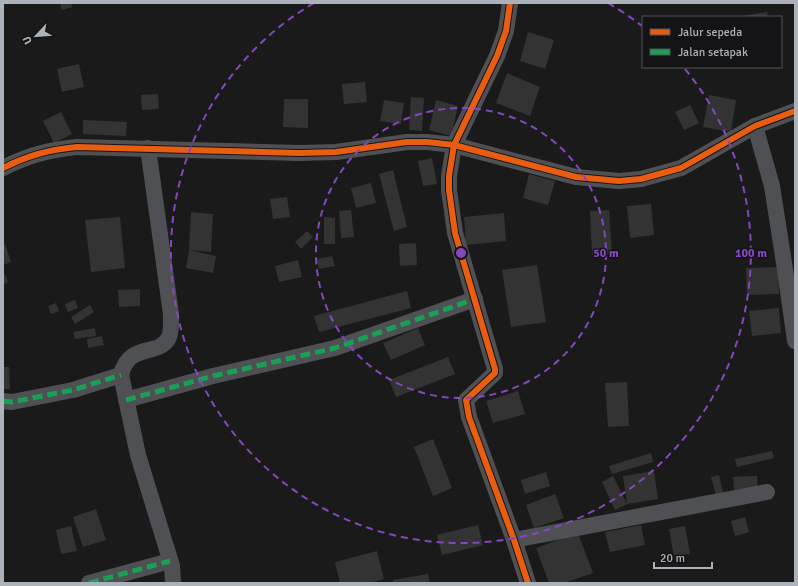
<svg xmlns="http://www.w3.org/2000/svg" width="798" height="586" font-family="Signika,sans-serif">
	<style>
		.building { fill: #333334 }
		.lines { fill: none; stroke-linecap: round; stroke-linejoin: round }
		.minor { stroke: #4e5053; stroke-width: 16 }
		.quiet { stroke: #1a9f57; stroke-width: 5; stroke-dasharray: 10 5; stroke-linecap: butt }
		.cycleway-casing { stroke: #141416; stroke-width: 8 }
		.cycleway { stroke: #e95d12; stroke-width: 6 }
		.ring { fill: none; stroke: #8547be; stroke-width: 2; stroke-dasharray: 7 5 }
		.centre { fill: #8547be; stroke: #141416; stroke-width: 2 }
		.ring-label { font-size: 12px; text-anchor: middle; font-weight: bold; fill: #8547be; stroke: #141416; stroke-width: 3; stroke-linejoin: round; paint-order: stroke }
	</style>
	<rect width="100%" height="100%" fill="#1a1a1a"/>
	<g class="building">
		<polygon points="60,3 71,3 72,7 62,10"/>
		<polygon points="767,12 768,17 742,17 742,16"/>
		<polygon points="528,32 554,40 545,69 520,61"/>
		<polygon points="79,64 84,87 62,92 57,69"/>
		<polygon points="507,73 540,87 530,116 496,103"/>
		<polygon points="365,82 367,102 344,104 342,84"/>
		<polygon points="158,94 159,109 142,110 141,95"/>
		<polygon points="709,95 736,100 731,132 703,127"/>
		<polygon points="411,97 424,98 422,131 409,130"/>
		<polygon points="284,99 308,99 308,128 283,127"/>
		<polygon points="384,100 404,103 401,124 380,121"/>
		<polygon points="436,100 458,106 451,136 429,130"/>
		<polygon points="690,105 699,123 684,130 675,112"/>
		<polygon points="61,112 72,134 54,143 43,121"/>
		<polygon points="83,120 127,122 126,136 83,134"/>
		<polygon points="432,158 437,184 423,186 418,161"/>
		<polygon points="393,170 407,227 394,231 379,174"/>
		<polygon points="529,174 555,181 548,205 523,198"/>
		<polygon points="371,183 376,203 356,208 351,188"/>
		<polygon points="287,197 290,217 273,219 270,199"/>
		<polygon points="651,204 654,235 630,238 627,206"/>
		<polygon points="351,210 354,237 341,238 339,211"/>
		<polygon points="609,210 612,254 592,255 590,211"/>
		<polygon points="191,212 213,214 211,252 189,250"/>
		<polygon points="504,213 506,241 466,245 464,217"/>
		<polygon points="120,217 125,268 91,272 85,220"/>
		<polygon points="324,217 335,218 335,244 324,244"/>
		<polygon points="307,231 313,237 301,249 295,242"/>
		<polygon points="416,243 417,265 400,266 399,244"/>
		<polygon points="5,244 11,262 3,265 3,245"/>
		<polygon points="189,250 216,256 213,273 186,268"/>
		<polygon points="332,256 335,266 319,269 317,259"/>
		<polygon points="298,260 302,277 279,282 275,266"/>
		<polygon points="537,265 546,322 511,327 502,270"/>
		<polygon points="778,267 779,294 747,295 746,268"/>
		<polygon points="3,270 8,282 3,285"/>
		<polygon points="140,289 140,306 119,307 118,290"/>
		<polygon points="407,291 411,308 319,332 314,316"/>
		<polygon points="75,300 78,308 68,312 65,304"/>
		<polygon points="56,303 59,311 51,314 48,306"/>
		<polygon points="90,305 94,312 75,324 71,317"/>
		<polygon points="779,308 781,333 752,336 749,311"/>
		<polygon points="95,328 96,336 75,339 73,332"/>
		<polygon points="418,328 425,345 391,360 383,343"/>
		<polygon points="102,336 104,345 88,348 87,339"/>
		<polygon points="448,357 455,374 396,397 389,380"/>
		<polygon points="3,367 9,367 10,389 3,389"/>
		<polygon points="627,382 629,426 608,427 605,383"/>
		<polygon points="518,391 525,414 493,423 486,401"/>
		<polygon points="433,439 452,488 433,496 414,447"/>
		<polygon points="772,451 774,458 737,467 735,459"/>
		<polygon points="651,453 653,462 612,474 609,466"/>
		<polygon points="654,471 658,499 627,504 615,510 602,482 613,476 627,504 623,476"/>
		<polygon points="546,472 550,486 525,494 521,480"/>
		<polygon points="719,475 724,497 717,499 711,477"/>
		<polygon points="757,476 758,488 734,490 733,477"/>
		<polygon points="555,494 564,518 534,528 526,505"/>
		<polygon points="96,509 106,540 83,547 73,517"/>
		<polygon points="745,517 749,532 735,536 731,521"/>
		<polygon points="478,525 483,545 442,555 437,535"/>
		<polygon points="641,525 645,545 610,552 605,532"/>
		<polygon points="71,526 77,551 61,554 56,530"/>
		<polygon points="685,526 690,554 674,556 669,529"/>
		<polygon points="578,533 593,573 564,583 549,583 536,548"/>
		<polygon points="377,551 384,579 370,583 340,583 335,562"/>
		<polygon points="428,574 430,583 393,583 393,580"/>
	</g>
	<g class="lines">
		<g class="minor">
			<polyline points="510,3 506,31 497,56 454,145 449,176 449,190 455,233 495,369 495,373 466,400 469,417 514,540 528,583"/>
			<polyline points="755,126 772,186 784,263 795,341"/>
			<path d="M148,148l23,166c0,7 1,19 -3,25 -11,18 -39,3 -47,36l17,80 34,111 1,17"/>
			<path d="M3,168c26,-13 45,-18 74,-21l222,6 37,-1 71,-10h20l27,3 122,32 43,4 22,-2 40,-11 74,-42 40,-15"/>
			<polyline points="126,400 213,376 335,348 475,299"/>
			<polyline points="3,401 12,402 73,390 121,375"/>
			<polyline points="514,540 767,492"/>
			<polyline points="89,583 170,561"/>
		</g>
		<g class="quiet">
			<polyline points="126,400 213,376 335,348 475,299"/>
			<polyline points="3,401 12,402 73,390 121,375"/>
			<polyline points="89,583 170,561"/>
		</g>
		<g class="cycleway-casing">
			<g id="cycleway">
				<polyline points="510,3 506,31 497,56 454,145 449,176 449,190 455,233 495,369 495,373 466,400 469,417 514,540 528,583"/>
				<path d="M3,168c26,-13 45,-18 74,-21l222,6 37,-1 71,-10h20l27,3 122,32 43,4 22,-2 40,-11 74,-42 40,-15"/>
			</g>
		</g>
		<use href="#cycleway" class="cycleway"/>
	</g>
	<g class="ring">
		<circle cx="461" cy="253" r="145"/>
		<path d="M608 3A290 290 0 0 1 642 26M685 69A290 290 0 1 1 314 3"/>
	</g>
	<circle cx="461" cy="253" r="6" class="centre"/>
	<g class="ring-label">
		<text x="606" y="257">50 m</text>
		<text x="751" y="257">100 m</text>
	</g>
	<rect width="798" height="586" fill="none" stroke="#acb2ba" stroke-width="8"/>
	<rect x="642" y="16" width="140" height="52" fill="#141416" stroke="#515358"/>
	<rect x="650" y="29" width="20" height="6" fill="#e95d12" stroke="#515358"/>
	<text x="678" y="36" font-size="12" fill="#acb2ba">Jalur sepeda</text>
	<rect x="650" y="49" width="20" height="6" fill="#1a9f57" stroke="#515358"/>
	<text x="678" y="56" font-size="12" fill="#acb2ba">Jalan setapak</text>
	<g transform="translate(36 36) rotate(244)" stroke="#141416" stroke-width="3" paint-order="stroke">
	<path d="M0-3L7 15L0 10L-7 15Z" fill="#acb2ba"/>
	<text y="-6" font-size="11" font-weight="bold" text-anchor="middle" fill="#acb2ba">U</text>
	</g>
	<path d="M654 562v6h58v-6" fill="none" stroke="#acb2ba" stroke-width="2"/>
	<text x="660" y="562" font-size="12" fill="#acb2ba" stroke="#141416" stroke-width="3" paint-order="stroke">20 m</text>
</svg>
